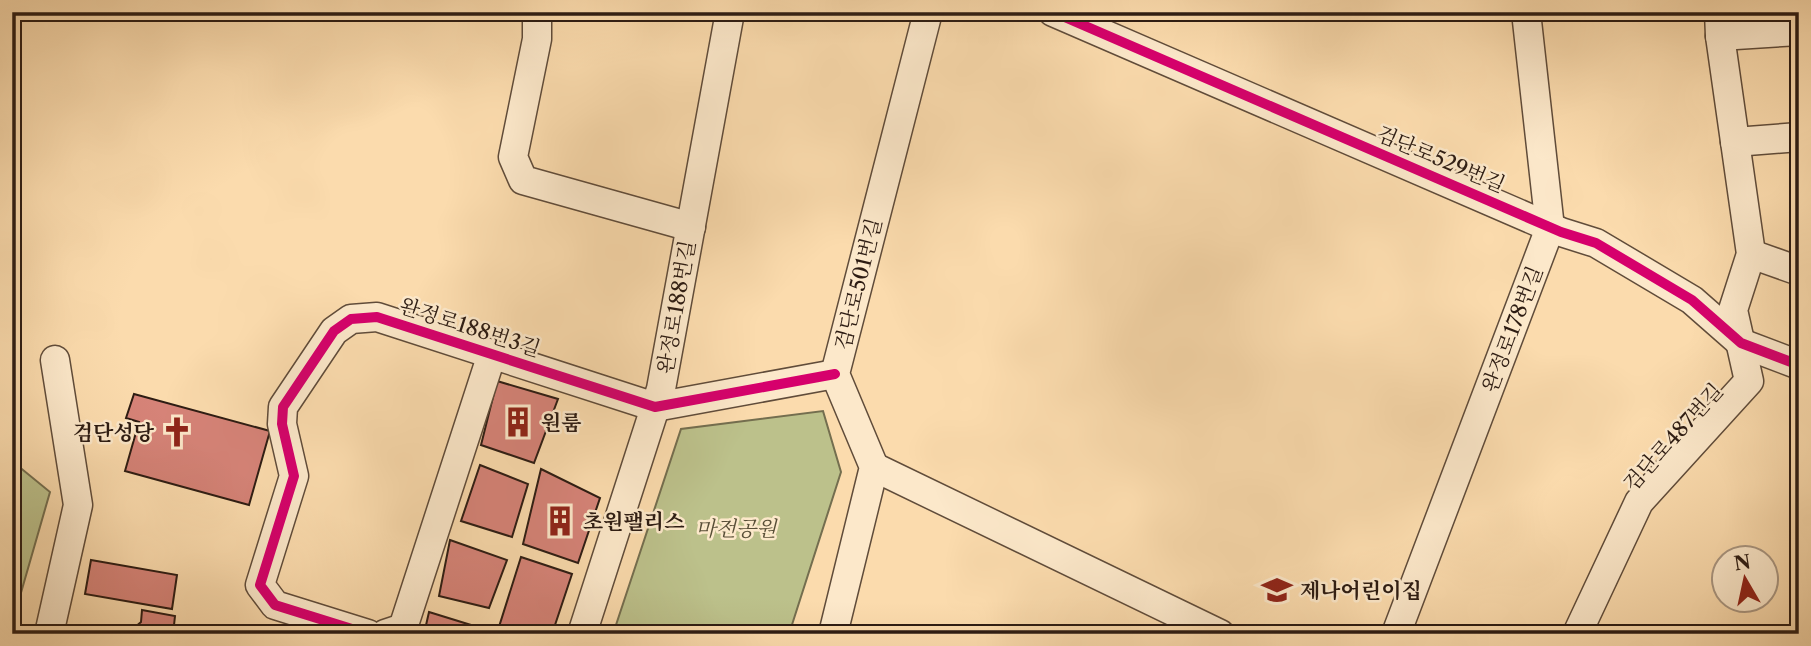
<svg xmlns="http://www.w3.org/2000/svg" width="1811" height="646" font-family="'Libre Caslon Text','Noto Serif KR',serif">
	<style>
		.green { fill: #bcc18b; stroke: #746e4f; stroke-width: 2 }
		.building { fill: #d68378; stroke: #2d1c13; stroke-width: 2 }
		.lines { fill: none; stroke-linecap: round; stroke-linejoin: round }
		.minor-casing { stroke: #604c3a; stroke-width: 31 }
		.minor { stroke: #fce8ca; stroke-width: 28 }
		.cycleway-casing { stroke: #fce8ca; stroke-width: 15 }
		.cycleway { stroke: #d6006c; stroke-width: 10 }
		.labels { text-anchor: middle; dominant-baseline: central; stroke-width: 5; stroke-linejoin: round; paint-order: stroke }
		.street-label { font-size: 21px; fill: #2d1c13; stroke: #fce8ca }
		.poi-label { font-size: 21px; font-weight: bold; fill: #2d1c13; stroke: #fce8ca; text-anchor: start }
		.park-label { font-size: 21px; font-style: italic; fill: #584e37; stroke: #fce8ca }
	</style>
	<rect width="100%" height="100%" fill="#fbdbad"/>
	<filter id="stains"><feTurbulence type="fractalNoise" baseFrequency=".00286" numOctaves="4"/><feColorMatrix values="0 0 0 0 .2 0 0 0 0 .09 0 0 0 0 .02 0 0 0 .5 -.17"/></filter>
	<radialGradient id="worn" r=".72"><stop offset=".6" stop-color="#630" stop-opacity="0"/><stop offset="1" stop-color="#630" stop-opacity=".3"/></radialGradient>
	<g class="green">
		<polygon points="823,411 841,472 789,634 613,634 681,429"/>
		<polygon points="12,461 50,492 12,624"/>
	</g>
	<g class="building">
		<polygon points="497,381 558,399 534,463 481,445"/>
		<polygon points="134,394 270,431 249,505 125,471 139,422 126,418"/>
		<polygon points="480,465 528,484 512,537 461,521"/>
		<polygon points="541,469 600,498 578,563 523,544"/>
		<polygon points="450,540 507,560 489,608 439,596"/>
		<polygon points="521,557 572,574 552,634 509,634 498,630"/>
		<polygon points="91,560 177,575 172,609 85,594"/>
		<polygon points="142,610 175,616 173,634 127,634 141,622"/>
		<polygon points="429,612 484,629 483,634 424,634"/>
	</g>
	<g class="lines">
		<g class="minor-casing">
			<g id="minor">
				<polyline points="537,12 537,39 513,157 523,180 691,227"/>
				<polyline points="1053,12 1561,232 1596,243 1692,300 1741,343 1799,365"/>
				<polyline points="1720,36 1799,31"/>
				<polyline points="1735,142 1799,137"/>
				<polyline points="1751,254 1799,271"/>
				<polyline points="874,467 1220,634"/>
				<polyline points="49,634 78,505 55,360"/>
				<polyline points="368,634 275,605 260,585 294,476 282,424 283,407 334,331 351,319 377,317 655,407 835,374"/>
				<polyline points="385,634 403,628 492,354"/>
				<polyline points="582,634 661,389 730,12"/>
				<polyline points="833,634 874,467 835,374 928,12"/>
				<polyline points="1396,634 1550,228 1526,12"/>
				<polyline points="1577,634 1639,502 1749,381 1733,310 1751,254 1720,36 1719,12"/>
			</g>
		</g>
		<use href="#minor" class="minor"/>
		<g class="cycleway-casing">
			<g id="cycleway">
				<polyline points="1053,12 1561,232 1596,243 1692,300 1741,343 1799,365"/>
				<polyline points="368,634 275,605 260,585 294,476 282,424 283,407 334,331 351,319 377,317 655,407 835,374"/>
			</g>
		</g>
		<use href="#cycleway" class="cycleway"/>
	</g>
	<defs>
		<g id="building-bare" transform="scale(2.415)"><path d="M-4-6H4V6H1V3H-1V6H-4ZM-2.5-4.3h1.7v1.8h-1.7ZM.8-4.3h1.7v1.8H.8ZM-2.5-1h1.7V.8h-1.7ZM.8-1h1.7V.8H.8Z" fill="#8f2418" stroke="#fce8ca" stroke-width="2.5" paint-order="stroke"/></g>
		<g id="church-bare" transform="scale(2.415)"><path d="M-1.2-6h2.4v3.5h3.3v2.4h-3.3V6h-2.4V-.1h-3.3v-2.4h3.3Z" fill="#8f2418" stroke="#fce8ca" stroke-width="2.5" paint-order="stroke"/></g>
		<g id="school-bare" transform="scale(2.415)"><path d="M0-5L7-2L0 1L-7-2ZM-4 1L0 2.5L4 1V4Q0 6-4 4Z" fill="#8f2418" stroke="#fce8ca" stroke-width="2.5" paint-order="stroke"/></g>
	</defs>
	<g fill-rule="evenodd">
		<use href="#building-bare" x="518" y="422"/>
		<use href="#church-bare" x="177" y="432"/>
		<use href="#building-bare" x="560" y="521"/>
		<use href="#school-bare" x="1277" y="590"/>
	</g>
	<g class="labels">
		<g class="street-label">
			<text transform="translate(1441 159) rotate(23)">검단로529번길</text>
			<text transform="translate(858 284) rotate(-76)">검단로501번길</text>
			<text transform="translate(676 307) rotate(-80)">완정로188번길</text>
			<text transform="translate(470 327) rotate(18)">완정로188번3길</text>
			<text transform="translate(1512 329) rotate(-69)">완정로178번길</text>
			<text transform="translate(1673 437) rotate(-48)">검단로487번길</text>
		</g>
		<g class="poi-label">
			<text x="541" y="422">원룸</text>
			<text x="154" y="432" text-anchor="end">검단성당</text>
			<text x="583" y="521">초원팰리스</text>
			<text x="1300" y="590">제나어린이집</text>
		</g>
		<g class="park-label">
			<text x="736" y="528">마전공원</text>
		</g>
	</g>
	<rect width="1811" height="646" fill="none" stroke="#fbdbad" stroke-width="42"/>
	<rect x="14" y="14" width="1783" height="618" fill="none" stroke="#2d1c13" stroke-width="3.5"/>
	<rect x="21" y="21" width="1769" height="604" fill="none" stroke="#2d1c13" stroke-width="2"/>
	<g transform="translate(1745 579) rotate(351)"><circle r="33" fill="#fce8ca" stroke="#a99681" stroke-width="2"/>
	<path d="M0-5L12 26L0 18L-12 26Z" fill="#8f2418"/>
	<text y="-10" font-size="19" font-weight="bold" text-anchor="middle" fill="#2d1c13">N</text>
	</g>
	<rect width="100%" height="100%" filter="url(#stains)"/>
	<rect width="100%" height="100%" fill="url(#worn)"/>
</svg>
